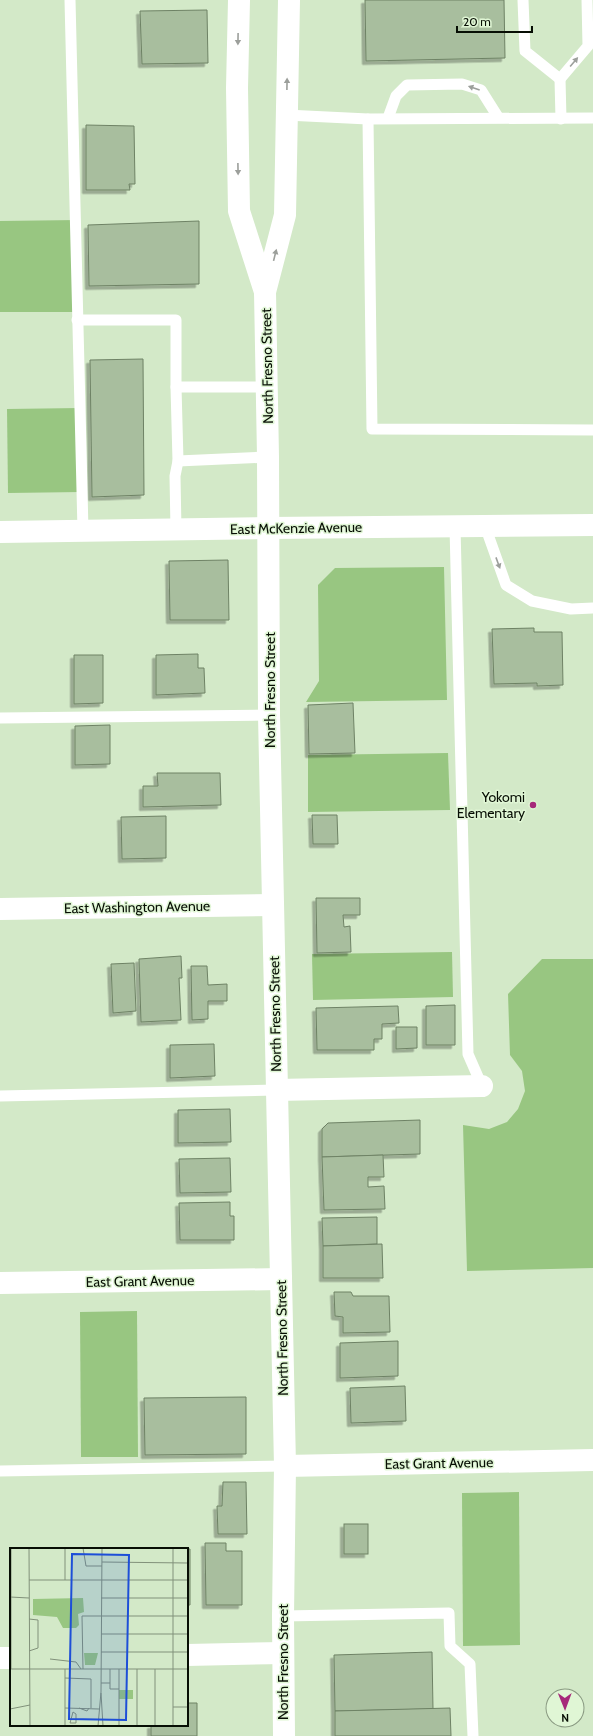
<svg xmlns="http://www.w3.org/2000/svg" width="593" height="1736" font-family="Cabin,sans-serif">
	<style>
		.green { fill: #98c681 }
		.building { fill: #a8be9e; stroke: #6e8265; filter: url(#shadow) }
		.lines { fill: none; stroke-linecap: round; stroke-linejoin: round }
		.service { stroke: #fff; stroke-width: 11 }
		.minor { stroke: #fff; stroke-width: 22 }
		.secondary { stroke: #fff; stroke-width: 22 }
		.oneway { fill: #9c9f9b }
		.poi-dot { fill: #a6297a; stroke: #e0f6d5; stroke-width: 1.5 }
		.labels { text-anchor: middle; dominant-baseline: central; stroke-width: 3; stroke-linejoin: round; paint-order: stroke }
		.street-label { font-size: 14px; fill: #070e04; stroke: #e0f6d5 }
		.poi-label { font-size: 14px; fill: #070e04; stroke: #e0f6d5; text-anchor: end }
		.inset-road { fill: none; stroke: #81917a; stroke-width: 1 }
		.view { fill: #1d4ed8; fill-opacity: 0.15; stroke: #1d4ed8; stroke-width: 2 }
		.inset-edge { fill: none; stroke: #070e04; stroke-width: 2 }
	</style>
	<defs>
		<filter id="shadow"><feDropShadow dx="-3.5" dy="3.5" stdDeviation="0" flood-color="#0004"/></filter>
	</defs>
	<rect width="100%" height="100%" fill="#d3e9c8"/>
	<g class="green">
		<polygon points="78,220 79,312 0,312 0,221"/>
		<polygon points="80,408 81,492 8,493 7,409"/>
		<polygon points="444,567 447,700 306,702 319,681 318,585 335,568"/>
		<polygon points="448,753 450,810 308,812 308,755"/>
		<polygon points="452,952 453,997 313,1000 312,954"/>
		<polygon points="542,959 593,959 593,1268 467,1271 463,1125 489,1129 507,1122 518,1109 525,1091 522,1071 510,1055 508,994"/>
		<polygon points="137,1311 138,1457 81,1457 80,1312"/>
		<polygon points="519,1492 520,1645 463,1646 462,1493"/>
	</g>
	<g class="building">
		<polygon points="365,0 504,0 505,58 366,61"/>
		<polygon points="207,10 208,63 142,64 140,11"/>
		<polygon points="86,125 134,126 135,184 129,184 130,190 86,190"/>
		<polygon points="199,221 199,284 89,286 88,225"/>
		<polygon points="143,359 144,495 92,497 90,360"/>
		<polygon points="228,560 229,620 170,620 169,561"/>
		<polygon points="534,628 534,632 562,632 563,685 537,686 537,683 494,684 492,629"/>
		<polygon points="198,654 198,668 204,668 205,693 156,695 156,655"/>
		<polygon points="74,655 103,655 103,703 74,704"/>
		<polygon points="353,703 355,753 309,754 308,705"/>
		<polygon points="110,725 110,764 75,765 75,726"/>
		<polygon points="157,773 220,773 221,805 143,807 143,786 158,786"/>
		<polygon points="312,815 337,815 338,844 313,844"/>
		<polygon points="166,816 166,858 122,859 121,817"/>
		<polygon points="316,898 360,898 360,915 343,915 344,927 350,926 351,952 317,953"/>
		<polygon points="181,956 182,978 179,978 181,1020 141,1022 139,959"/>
		<polygon points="134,963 136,1011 113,1013 111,964"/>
		<polygon points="191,966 207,966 208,985 227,984 227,1001 208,1001 208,1019 192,1020"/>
		<polygon points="455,1005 455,1045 426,1045 426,1006"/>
		<polygon points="398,1006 399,1023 382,1024 382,1039 374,1039 374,1050 317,1050 316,1008"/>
		<polygon points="396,1027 417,1027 417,1048 396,1049"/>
		<polygon points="214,1044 215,1076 170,1078 170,1045"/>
		<polygon points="230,1109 231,1142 178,1143 178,1110"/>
		<polygon points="420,1120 420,1154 322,1157 322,1129 328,1123"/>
		<polygon points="383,1155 384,1177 368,1177 368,1187 384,1186 385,1209 324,1210 322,1157"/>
		<polygon points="230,1158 231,1192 180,1193 179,1159"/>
		<polygon points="230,1202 230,1216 234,1216 234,1240 180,1240 179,1203"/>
		<polygon points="377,1217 377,1244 323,1246 322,1218"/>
		<polygon points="382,1244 383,1278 323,1278 323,1246"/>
		<polygon points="334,1292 351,1292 353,1296 389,1296 390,1332 343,1333 343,1317 335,1316"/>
		<polygon points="398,1341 398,1376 340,1378 340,1343"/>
		<polygon points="405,1386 406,1421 351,1423 350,1388"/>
		<polygon points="246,1397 246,1454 145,1455 144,1398"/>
		<polygon points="223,1482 246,1482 247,1534 218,1534 217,1506 222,1506"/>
		<rect x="344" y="1524" width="24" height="30"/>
		<polygon points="205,1543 226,1543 226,1551 242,1551 242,1605 206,1605"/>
		<polygon points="180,1549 190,1549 190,1605 187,1605 187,1549"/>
		<polygon points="432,1652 433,1709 335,1711 334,1655"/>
		<polygon points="187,1703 197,1703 197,1736 151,1736 151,1725 187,1725"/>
		<polygon points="450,1708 451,1736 335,1736 335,1711"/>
	</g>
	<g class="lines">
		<g class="service">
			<polyline points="70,0 83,531"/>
			<polyline points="523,0 525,51 560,79 588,46 587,0"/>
			<polyline points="560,79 561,119"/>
			<polyline points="286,115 368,119 593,118"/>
			<polyline points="388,118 396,96 407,85 462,84 481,90 498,117"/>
			<polyline points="368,119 372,429 593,430"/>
			<polyline points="77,320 176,320 176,387"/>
			<polyline points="178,461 268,457"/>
			<polyline points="485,526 506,585 532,601 571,609 593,608"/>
			<polyline points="455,527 468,1054 482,1086"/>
			<polyline points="176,530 175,476 178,461 176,387 267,387"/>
			<polyline points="0,718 269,715"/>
			<polyline points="0,1096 276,1090"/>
			<polyline points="0,1471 285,1466"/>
			<polyline points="283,1616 449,1613 450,1646 470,1664 473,1736"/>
		</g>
		<g class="minor">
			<polyline points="0,532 269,528 593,525"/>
			<polyline points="0,909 273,905"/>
			<polyline points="276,1090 482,1086"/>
			<polyline points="0,1283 281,1279"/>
			<polyline points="285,1466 593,1460"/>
			<polyline points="187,1655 283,1653"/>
			<polyline points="0,1658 11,1658"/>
		</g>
		<g class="secondary">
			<polyline points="239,0 237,88 239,211 265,292"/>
			<polyline points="284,1736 283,1616 285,1466 269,715 268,457 265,292 285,215 289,0"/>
		</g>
	</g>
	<defs><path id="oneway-solid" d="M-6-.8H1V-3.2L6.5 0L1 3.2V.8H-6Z"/></defs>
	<g class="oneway">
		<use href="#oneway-solid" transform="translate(238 39) rotate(91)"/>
		<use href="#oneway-solid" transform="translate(574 62) rotate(-50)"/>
		<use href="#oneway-solid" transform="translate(287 84) rotate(-89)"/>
		<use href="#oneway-solid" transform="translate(474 88) rotate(-161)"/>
		<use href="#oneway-solid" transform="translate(238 169) rotate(89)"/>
		<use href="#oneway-solid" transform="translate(275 255) rotate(-76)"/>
		<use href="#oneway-solid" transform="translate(498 563) rotate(70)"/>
	</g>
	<circle class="poi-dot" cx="533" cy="805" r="4"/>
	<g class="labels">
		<g class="street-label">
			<text transform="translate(267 366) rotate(-91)">North Fresno Street</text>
			<text transform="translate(296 528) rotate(-1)">East McKenzie Avenue</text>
			<text transform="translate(270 690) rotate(-90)">North Fresno Street</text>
			<text transform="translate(137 907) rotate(-1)">East Washington Avenue</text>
			<text transform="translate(275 1014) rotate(-91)">North Fresno Street</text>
			<text transform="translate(140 1281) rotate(-1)">East Grant Avenue</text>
			<text transform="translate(282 1338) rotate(-91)">North Fresno Street</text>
			<text transform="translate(439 1463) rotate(-1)">East Grant Avenue</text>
			<text transform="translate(283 1662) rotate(-90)">North Fresno Street</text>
		</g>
		<g class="poi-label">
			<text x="525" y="797">Yokomi<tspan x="525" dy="16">Elementary</tspan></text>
		</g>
	</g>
	<g transform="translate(10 1548)">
		<rect width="178" height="178" fill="#d3e9c8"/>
		<path d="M73,50l1,14 -6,2 1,11 -3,3h-13l-6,-11 -24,-2v-16zM74,105h14l-3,12h-10zM109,142h14v9h-14z" fill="#98c681"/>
		<path class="inset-road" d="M1,0v121M19,0l1,178M55,0v32M73,0l3,18h16M163,0v178M92,14l86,1M19,32h159M0,49l19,1M91,50h87M19,71l9,1v28l-9,3M91,86h87M91,104h87M40,111l26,3 5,7M0,121h178M73,121l-1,-53h106M109,121v57M145,121v57M55,130l26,1v29M91,135h9v-14M100,135v6h9M91,145l2,33M163,159h15M55,160l34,1M69,160l8,3 2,-3M0,161l20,-4M63,164l3,2v9h-6zM55,178v-57M88,178l3,-34 1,-144M127,178v-57"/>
		<path class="view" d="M62,6l57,1 -3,165 -57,-1z"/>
		<rect width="178" height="178" class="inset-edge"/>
	</g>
	<g transform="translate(565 1708) rotate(179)"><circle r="19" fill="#e0f6d5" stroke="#899981"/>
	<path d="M0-3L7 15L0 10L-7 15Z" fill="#a6297a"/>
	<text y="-6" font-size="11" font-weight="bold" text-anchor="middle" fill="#070e04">N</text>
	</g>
	<path d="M457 26v6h75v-6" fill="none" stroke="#070e04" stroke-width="2"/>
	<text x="463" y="26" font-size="12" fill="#070e04" stroke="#e0f6d5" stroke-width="3" paint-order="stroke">20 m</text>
</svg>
